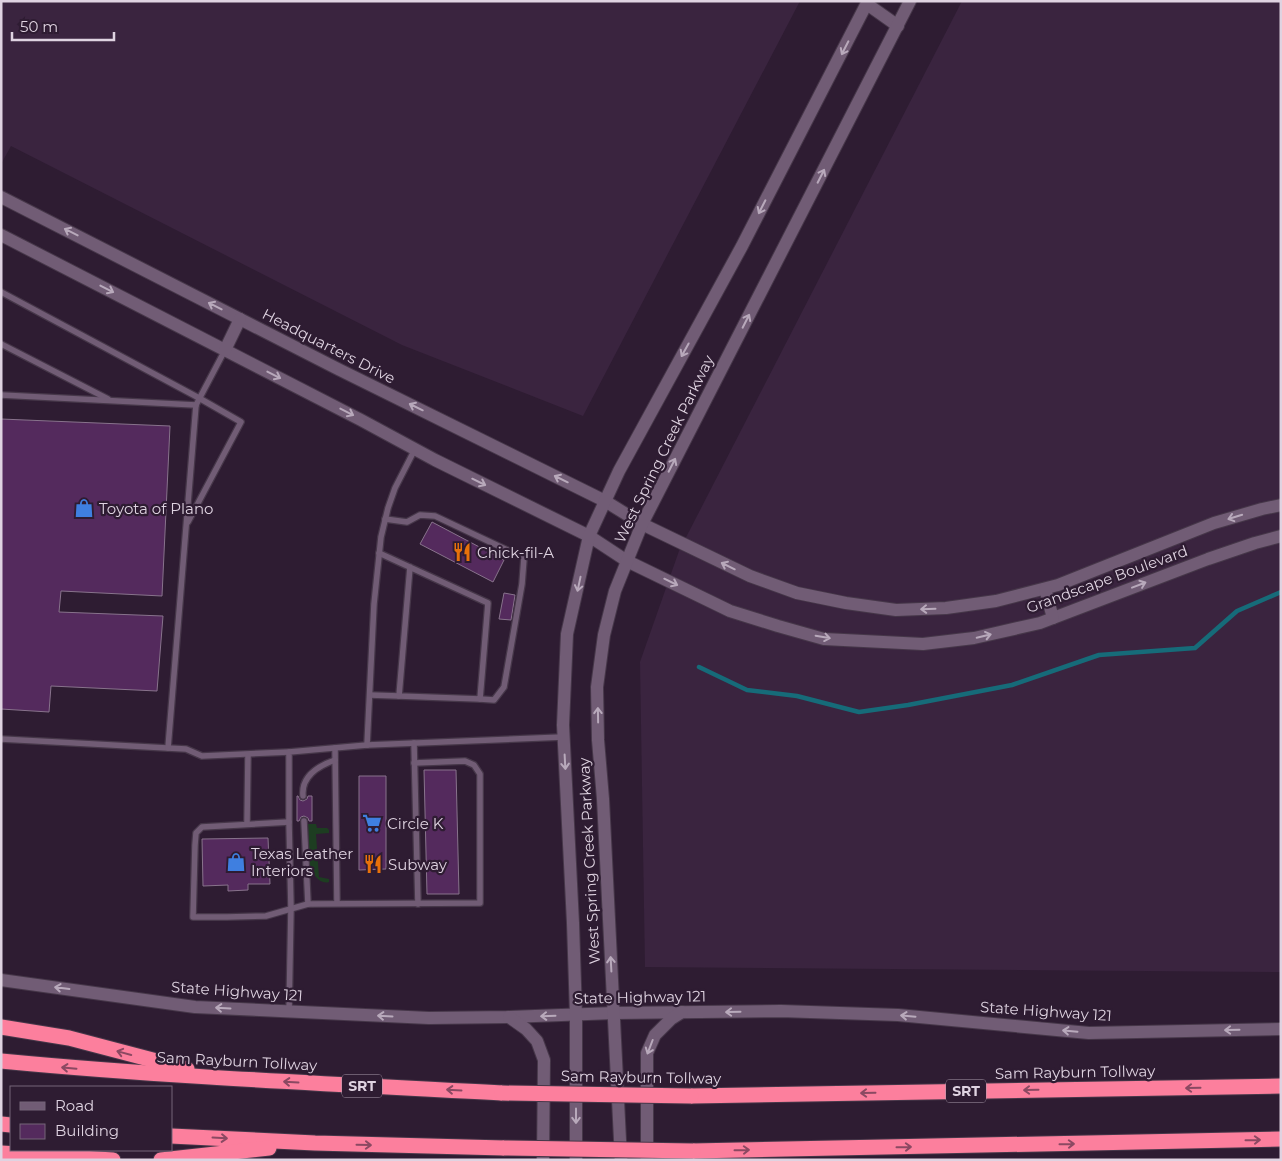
<svg xmlns="http://www.w3.org/2000/svg" width="1282" height="1161" font-family="Montserrat,sans-serif">
	<style>
		.built { fill: #3a243f }
		.green { fill: #1d3d21 }
		.lines { fill: none; stroke-linecap: round; stroke-linejoin: round }
		.stream { stroke: #166b79; stroke-width: 4.5 }
		.building { fill: #542a5d; stroke: #88738c }
		.service-casing { stroke: #463749; stroke-width: 8 }
		.tertiary-casing { stroke: #463749; stroke-width: 14 }
		.secondary-casing { stroke: #463749; stroke-width: 14 }
		.motorway-casing { stroke: #463749; stroke-width: 17 }
		.service { stroke: #715c75; stroke-width: 5.5 }
		.tertiary { stroke: #715c75; stroke-width: 12 }
		.secondary { stroke: #715c75; stroke-width: 12 }
		.motorway { stroke: #fc7f9d; stroke-width: 15 }
		.motorway-bridge-casing { stroke: #463749; stroke-width: 17; stroke-linecap: butt }
		.motorway-bridge { stroke: #fc7f9d; stroke-width: 15 }
		.oneway { stroke: #b8a9bb }
		.oneway2 { stroke: #8b4962 }
		.labels { text-anchor: middle; dominant-baseline: central; stroke-width: 4.5; stroke-linejoin: round; paint-order: stroke }
		.shield { fill: #2e1c32; stroke: #aa9cac; stroke-width: 1 }
		.shield-label { font-size: 14px; font-weight: bold; fill: #dfd3e1 }
		.street-label { font-size: 15px; fill: #dfd3e1; stroke: #2e1c32 }
		.poi-label { font-size: 15px; fill: #dfd3e1; stroke: #2e1c32; text-anchor: start }
	</style>
	<rect width="100%" height="100%" fill="#2e1c32"/>
	<g class="built">
		<polygon points="1,1 800,1 583,416 402,345 11,146 1,164"/>
		<polygon points="962,1 1281,1 1281,972 645,967 640,662 679,551"/>
	</g>
	<path class="green" d="M308,824h8l1,4h10l2,2v3l-13,1 3,43 10,2v3c-9,3 -17,-8 -19,-17 -2,-10 -1,-29 -2,-41z"/>
	<g class="lines">
		<polyline class="stream" points="699,667 747,690 797,696 859,712 908,705 1012,685 1099,655 1195,648 1237,611 1281,592"/>
	</g>
	<g class="building">
		<polygon points="1,419 170,426 162,596 61,591 59,612 163,616 157,691 51,686 49,712 1,709"/>
		<polygon points="432,522 504,560 493,582 420,544"/>
		<polygon points="504,593 515,595 511,620 499,619"/>
		<polygon points="424,770 456,770 459,894 427,894"/>
		<polygon points="359,776 386,776 386,869 359,870"/>
		<polygon points="297,796 298,796 300,800 303,801 307,799 308,796 312,796 312,821 309,821 308,818 304,816 301,817 299,821 297,821"/>
		<polygon points="268,838 270,884 248,884 248,890 228,891 228,885 203,886 202,839"/>
	</g>
	<g class="lines">
		<g class="service-casing">
			<g id="service">
				<polyline points="1,292 199,398 241,422 188,522"/>
				<polyline points="1,344 108,399"/>
				<polyline points="1,395 196,405"/>
				<polyline points="385,519 407,522 420,515 435,516 524,558 522,584 504,687 494,700 480,699"/>
				<polyline points="379,553 488,603 480,699 399,696 410,567"/>
				<polyline points="370,695 399,696"/>
				<polyline points="1,739 186,749 202,756 289,752"/>
				<polyline points="414,743 418,904"/>
				<polyline points="367,745 374,604 381,537 388,508 395,488 415,449"/>
				<polyline points="168,748 196,405 225,350"/>
				<polyline points="335,748 337,903"/>
				<path d="M303,796c-2,-20 15,-30 32,-36"/>
				<polyline points="304,821 308,904"/>
				<polyline points="289,822 202,827 196,833 195,845 193,917 227,917 266,916 308,904 480,903 480,774 474,765 465,761 414,763"/>
				<polyline points="247,824 248,755"/>
				<polyline points="289,1012 291,908 289,822 289,752 367,745 563,737"/>
			</g>
		</g>
		<g class="tertiary-casing">
			<g id="tertiary">
				<polyline points="642,524 750,576 797,593 846,603 896,610 946,608 996,601 1058,585 1214,523 1262,509 1281,505"/>
				<polyline points="627,561 730,611 778,626 824,639 923,644 974,638 1040,623 1208,559 1255,543 1281,536"/>
				<polyline points="1045,589 1053,618"/>
			</g>
		</g>
		<g class="secondary-casing">
			<g id="secondary">
				<polyline points="867,4 898,26"/>
				<polyline points="1,197 338,369 605,501 642,524"/>
				<polyline points="1,235 361,420 435,460 589,536 627,561"/>
				<polyline points="225,350 240,319"/>
				<polyline points="1,980 195,1007 429,1018 509,1017 614,1013 781,1011 898,1015 1089,1033 1281,1029"/>
				<polyline points="509,1017 526,1029 537,1041 544,1060 543,1160"/>
				<polyline points="576,1160 576,1015 573,923 563,725 567,634 589,536 619,471 742,246 868,1"/>
				<polyline points="621,1160 603,799 598,740 597,687 604,635 615,591 642,524 910,1"/>
				<polyline points="647,1160 647,1053 655,1035 671,1019 682,1012"/>
			</g>
		</g>
		<g class="motorway-casing">
			<g id="motorway">
				<polyline points="1,1027 69,1038 187,1069"/>
				<path d="M1,1061c167,16 334,23 501,32"/>
				<polyline points="691,1096 1281,1086"/>
				<polyline points="1,1124 11,1125"/>
				<polyline points="171,1136 315,1143 504,1148"/>
				<polyline points="693,1151 1281,1139"/>
				<polyline points="1,1153 113,1160"/>
				<polyline points="161,1160 269,1148"/>
			</g>
		</g>
		<use href="#service" class="service"/>
		<use href="#tertiary" class="tertiary"/>
		<use href="#secondary" class="secondary"/>
		<use href="#motorway" class="motorway"/>
		<g class="motorway-bridge-casing">
			<g id="motorway-bridge">
				<polyline points="502,1093 691,1096"/>
				<polyline points="504,1148 693,1151"/>
			</g>
		</g>
		<use href="#motorway-bridge" class="motorway-bridge"/>
	</g>
	<defs><path id="oneway-shaft" d="M-6 0H5M1.5-3L5.5 0L1.5 3" fill="none" stroke-width="1.6" stroke-linecap="round" stroke-linejoin="round" transform="scale(1.25)"/></defs>
	<g class="oneway">
		<use href="#oneway-shaft" transform="translate(845 48) rotate(117)"/>
		<use href="#oneway-shaft" transform="translate(821 176) rotate(-63)"/>
		<use href="#oneway-shaft" transform="translate(762 207) rotate(117)"/>
		<use href="#oneway-shaft" transform="translate(71 232) rotate(-153)"/>
		<use href="#oneway-shaft" transform="translate(107 289) rotate(27)"/>
		<use href="#oneway-shaft" transform="translate(215 306) rotate(-153)"/>
		<use href="#oneway-shaft" transform="translate(746 321) rotate(-63)"/>
		<use href="#oneway-shaft" transform="translate(685 350) rotate(119)"/>
		<use href="#oneway-shaft" transform="translate(274 375) rotate(27)"/>
		<use href="#oneway-shaft" transform="translate(416 407) rotate(-154)"/>
		<use href="#oneway-shaft" transform="translate(347 412) rotate(27)"/>
		<use href="#oneway-shaft" transform="translate(672 465) rotate(-63)"/>
		<use href="#oneway-shaft" transform="translate(561 479) rotate(-154)"/>
		<use href="#oneway-shaft" transform="translate(479 482) rotate(26)"/>
		<use href="#oneway-shaft" transform="translate(1235 517) rotate(163)"/>
		<use href="#oneway-shaft" transform="translate(728 566) rotate(-154)"/>
		<use href="#oneway-shaft" transform="translate(671 582) rotate(26)"/>
		<use href="#oneway-shaft" transform="translate(579 584) rotate(102)"/>
		<use href="#oneway-shaft" transform="translate(1139 585) rotate(-21)"/>
		<use href="#oneway-shaft" transform="translate(928 609) rotate(178)"/>
		<use href="#oneway-shaft" transform="translate(984 636) rotate(-13)"/>
		<use href="#oneway-shaft" transform="translate(823 637) rotate(10)"/>
		<use href="#oneway-shaft" transform="translate(598 715) rotate(-91)"/>
		<use href="#oneway-shaft" transform="translate(565 762) rotate(87)"/>
		<use href="#oneway-shaft" transform="translate(611 964) rotate(-93)"/>
		<use href="#oneway-shaft" transform="translate(62 988) rotate(-173)"/>
		<use href="#oneway-shaft" transform="translate(223 1008) rotate(-177)"/>
		<use href="#oneway-shaft" transform="translate(733 1012) rotate(179)"/>
		<use href="#oneway-shaft" transform="translate(385 1016) rotate(-177)"/>
		<use href="#oneway-shaft" transform="translate(548 1016) rotate(178)"/>
		<use href="#oneway-shaft" transform="translate(908 1016) rotate(-175)"/>
		<use href="#oneway-shaft" transform="translate(1232 1030) rotate(179)"/>
		<use href="#oneway-shaft" transform="translate(1070 1031) rotate(-175)"/>
		<use href="#oneway-shaft" transform="translate(650 1047) rotate(111)"/>
		<use href="#oneway-shaft" transform="translate(576 1116) rotate(90)"/>
	</g>
	<g class="oneway2">
		<use href="#oneway-shaft" transform="translate(124 1053) rotate(-165)"/>
		<use href="#oneway-shaft" transform="translate(69 1068) rotate(-175)"/>
		<use href="#oneway-shaft" transform="translate(291 1082) rotate(-177)"/>
		<use href="#oneway-shaft" transform="translate(1193 1088) rotate(179)"/>
		<use href="#oneway-shaft" transform="translate(454 1090) rotate(-177)"/>
		<use href="#oneway-shaft" transform="translate(1031 1090) rotate(179)"/>
		<use href="#oneway-shaft" transform="translate(868 1093) rotate(179)"/>
		<use href="#oneway-shaft" transform="translate(220 1138) rotate(3)"/>
		<use href="#oneway-shaft" transform="translate(1253 1140) rotate(-1)"/>
		<use href="#oneway-shaft" transform="translate(1067 1144) rotate(-1)"/>
		<use href="#oneway-shaft" transform="translate(364 1145) rotate(1)"/>
		<use href="#oneway-shaft" transform="translate(904 1147) rotate(-1)"/>
		<use href="#oneway-shaft" transform="translate(742 1150) rotate(-1)"/>
	</g>
	<defs>
		<g id="shop-bare" transform="scale(1.5)"><path d="M-5-2.5h2.3a2.7 3.5 0 0 1 5.4 0H5L5.5 6h-11ZM-1.5-2.5h3a1.5 2.3 0 0 0-3 0Z" fill="#3f7fe0" stroke="#2e1c32" stroke-width="2.5" paint-order="stroke"/></g>
		<g id="restaurant-bare" transform="scale(1.5)"><path d="M-5-6h1v4h1v-4h1v4h1v-4h1v5L-1.5 .5V6h-2V.5L-5-1ZM5-6V6H3V1.5H1.5Q1.5-4 5-6Z" fill="#e8710a" stroke="#2e1c32" stroke-width="2.5" paint-order="stroke"/></g>
		<g id="supermarket-bare" transform="scale(1.5)"><path d="M-6-5.5h2.5l.6 2H6L4.5 2H-2.5L-4.4-4H-6ZM-1.5 3.2a1.3 1.3 0 1 0 .1 0ZM3 3.2a1.3 1.3 0 1 0 .1 0Z" fill="#3f7fe0" stroke="#2e1c32" stroke-width="2.5" paint-order="stroke"/></g>
	</defs>
	<g fill-rule="evenodd">
		<use href="#shop-bare" x="84" y="508"/>
		<use href="#restaurant-bare" x="462" y="552"/>
		<use href="#supermarket-bare" x="372" y="823"/>
		<use href="#shop-bare" x="236" y="862"/>
		<use href="#restaurant-bare" x="373" y="864"/>
	</g>
	<g class="labels">
		<g class="shield">
			<rect x="342" y="1074.5" width="40" height="23" rx="4"/>
			<rect x="946" y="1079.5" width="40" height="23" rx="4"/>
		</g>
		<g class="shield-label">
			<text x="362" y="1086">SRT</text>
			<text x="966" y="1091">SRT</text>
		</g>
		<g class="street-label">
			<text transform="translate(329 346) rotate(27)">Headquarters Drive</text>
			<text transform="translate(664 449) rotate(-64)">West Spring Creek Parkway</text>
			<text transform="translate(1107 579) rotate(-20)">Grandscape Boulevard</text>
			<text transform="translate(589 861) rotate(-93)">West Spring Creek Parkway</text>
			<text transform="translate(237 991) rotate(4)">State Highway 121</text>
			<text transform="translate(640 997) rotate(-1)">State Highway 121</text>
			<text transform="translate(1046 1011) rotate(4)">State Highway 121</text>
			<text transform="translate(237 1061) rotate(3)">Sam Rayburn Tollway</text>
			<text transform="translate(1075 1072) rotate(-1)">Sam Rayburn Tollway</text>
			<text transform="translate(641 1077) rotate(1)">Sam Rayburn Tollway</text>
		</g>
		<g class="poi-label">
			<text x="99" y="508">Toyota of Plano</text>
			<text x="477" y="552">Chick-fil-A</text>
			<text x="387" y="823">Circle K</text>
			<text x="251" y="853">Texas Leather<tspan x="251" dy="17">Interiors</tspan></text>
			<text x="388" y="864">Subway</text>
		</g>
	</g>
	<rect width="1282" height="1161" fill="none" stroke="#dfd3e1" stroke-width="5"/>
	<rect x="10" y="1086" width="162" height="65" fill="#2e1c32" stroke="#756578"/>
	<rect x="20" y="1102" width="25" height="8" fill="#715c75" stroke="#756578"/>
	<text x="55" y="1111" font-size="15" fill="#dfd3e1">Road</text>
	<rect x="20" y="1124" width="25" height="15" fill="#542a5d" stroke="#756578"/>
	<text x="55" y="1136" font-size="15" fill="#dfd3e1">Building</text>
	<path d="M12 32v8h102v-8" fill="none" stroke="#dfd3e1" stroke-width="2.5"/>
	<text x="20" y="32" font-size="15" fill="#dfd3e1" stroke="#2e1c32" stroke-width="4" paint-order="stroke">50 m</text>
</svg>
